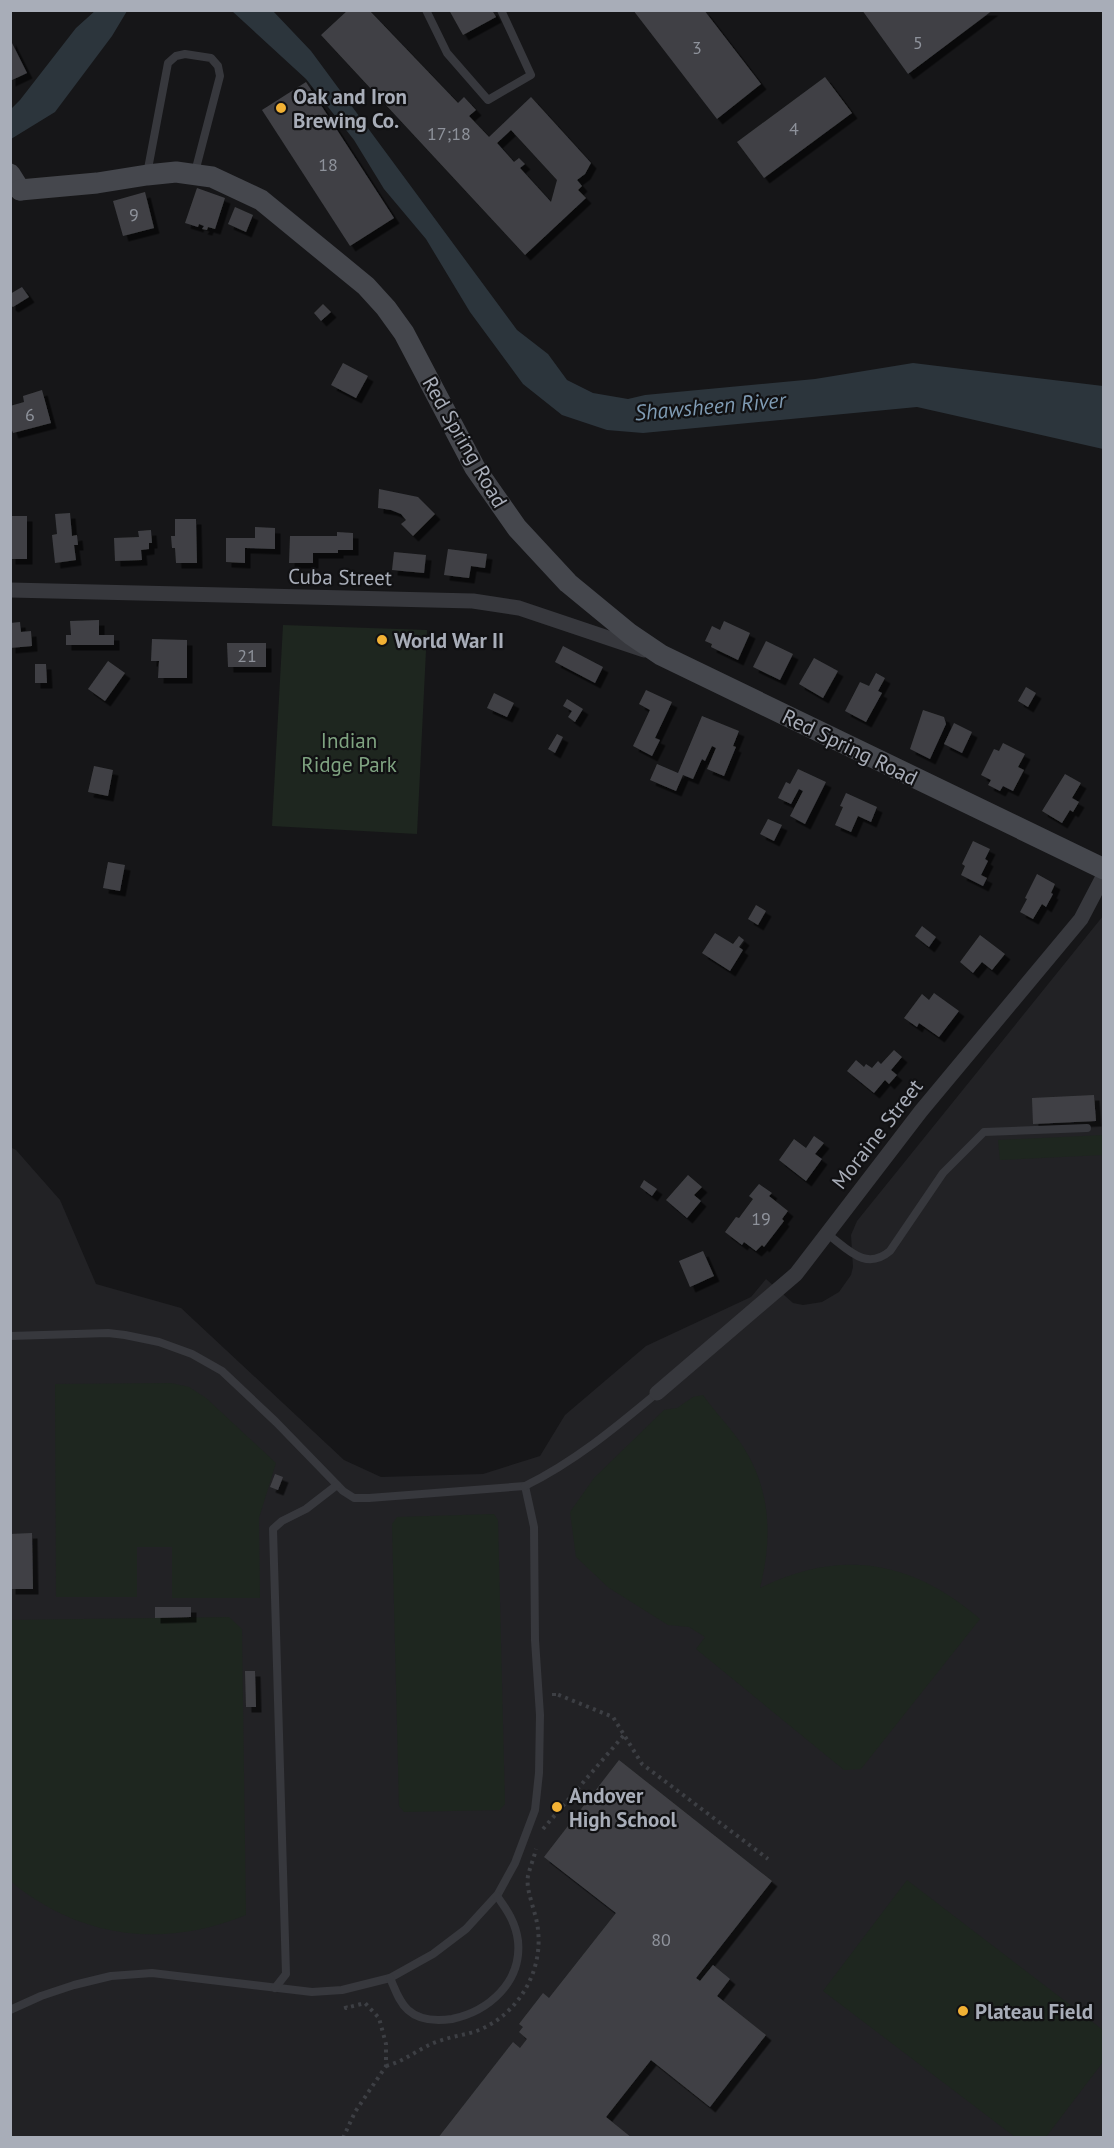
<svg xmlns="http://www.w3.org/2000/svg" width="1114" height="2148" font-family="'PT Sans',sans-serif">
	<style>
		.built { fill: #222225 }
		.green { fill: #1e261f }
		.water { fill: #2c353c }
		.building { fill: #404145; fill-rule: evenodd; filter: url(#shadow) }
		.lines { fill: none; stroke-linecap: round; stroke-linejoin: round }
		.path { stroke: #3d3f44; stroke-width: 4; stroke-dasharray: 3 4.5; stroke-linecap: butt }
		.lane { stroke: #37383d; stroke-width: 8 }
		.street { stroke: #37383d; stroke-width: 15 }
		.secondary { stroke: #45474d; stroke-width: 21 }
		.poi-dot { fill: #f2b134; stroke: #111113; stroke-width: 2 }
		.labels { text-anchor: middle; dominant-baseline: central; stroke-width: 4.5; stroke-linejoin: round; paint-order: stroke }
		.number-label { font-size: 18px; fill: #8e929b }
		.poi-label { font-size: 21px; font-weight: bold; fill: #a8adb8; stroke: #111113; text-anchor: start }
		.street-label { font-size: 21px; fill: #a8adb8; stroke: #111113 }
		.park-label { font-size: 21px; fill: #7fa381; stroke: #111113 }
		.water-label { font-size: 22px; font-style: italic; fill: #7f9bb3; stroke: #111113 }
	</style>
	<defs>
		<filter id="shadow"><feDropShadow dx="5.5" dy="5.5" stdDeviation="0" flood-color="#0009"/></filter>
	</defs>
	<rect width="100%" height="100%" fill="#161618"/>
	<polygon class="built" points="1103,916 1103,2137 11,2137 10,1147 16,1150 60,1200 96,1284 181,1308 344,1460 381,1477 483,1474 540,1456 565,1415 646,1346 751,1297 766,1279 793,1303 803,1305 822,1302 839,1292 851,1275 853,1267 851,1235 857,1221"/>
	<g class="green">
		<polygon points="283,625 427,630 417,834 272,826"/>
		<polygon points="1103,1135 1103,1155 1000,1160 998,1140"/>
		<polygon points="171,1383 189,1387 206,1398 276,1463 259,1518 260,1598 172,1598 172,1547 137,1547 137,1597 56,1597 55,1384"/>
		<path d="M703,1395c11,16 26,31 37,47 31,45 33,95 20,146 81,-40 152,-28 220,31l-119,150 -17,1 -148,-121 9,-12 -16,-10 -21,-2 -59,-37 -33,-31 -6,-45 24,-34 70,-68 13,-2 16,-11z"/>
		<polygon points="494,1514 498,1520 505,1804 500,1810 404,1812 399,1806 392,1524 397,1517"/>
		<path d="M229,1617l13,12 4,286c-66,27 -135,27 -198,-8 -13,-8 -27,-16 -37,-26l-1,-261z"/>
		<polygon points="907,1880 1103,2030 1103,2062 1046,2137 1015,2137 823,1991"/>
	</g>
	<g class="water">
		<polygon points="96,10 127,11 112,36 55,112 11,139 11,109 20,100 76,28"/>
		<polygon points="232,11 273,11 311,51 517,330 548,354 567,380 593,393 628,399 645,395 815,379 913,363 1103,386 1103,449 917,407 643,433 607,430 562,415 523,384 470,312 426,239 384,189 354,140 306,79"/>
	</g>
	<g class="building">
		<path d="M348,10h21l89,93 6,-6 12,13 -7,6 20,21 42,-40 60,66 -6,11 -8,6 5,6 -4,4 8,8 -61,57 -204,-220zM511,130l46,50 -6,22 -31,-34 5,-4 -6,-6 -5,4 -17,-19z"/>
		<polygon points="449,10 492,10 496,17 463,35"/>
		<polygon points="633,10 704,10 761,84 717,119"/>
		<polygon points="862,10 993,10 908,74"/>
		<polygon points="10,39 27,73 10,81"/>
		<polygon points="825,77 852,113 764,178 737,142"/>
		<polygon points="306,82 394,218 350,246 262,110"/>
		<polygon points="197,188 225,198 215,229 208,227 207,230 202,229 204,226 199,224 198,227 185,223"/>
		<polygon points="145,192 154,228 123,236 113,201"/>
		<polygon points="235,207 253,215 246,232 228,224"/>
		<polygon points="22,287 29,297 13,307 10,305 10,294"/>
		<polygon points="323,304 331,312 321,321 314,313"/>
		<polygon points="343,363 368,376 356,398 331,385"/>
		<polygon points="42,390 51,423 13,433 10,425 10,406 24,402 23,396"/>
		<polygon points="379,489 418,497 435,514 413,536 401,524 406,520 401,514 391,510 378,508"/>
		<polygon points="70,513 72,536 77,535 78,545 74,545 76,560 55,563 52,535 57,534 55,514"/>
		<rect x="10" y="516" width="17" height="43"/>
		<polygon points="175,519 196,519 197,563 176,563 175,548 172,548 171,536 175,536"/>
		<polygon points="255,527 275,528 275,549 245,548 245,563 226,562 226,538 255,538"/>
		<polygon points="151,530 152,543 149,543 149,549 141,550 142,560 115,561 114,538 139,537 138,531"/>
		<polygon points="337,532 353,533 353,550 338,550 338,553 313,553 313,563 289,563 290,536 337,536"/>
		<polygon points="448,549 487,554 485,568 471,566 469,578 444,575"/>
		<polygon points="394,552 426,555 424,573 392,570"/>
		<polygon points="99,620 99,635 114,635 114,645 66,645 66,635 71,635 70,621"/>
		<polygon points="724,621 750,633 738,660 711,647 712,644 705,641 712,626 720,630"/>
		<polygon points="20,622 21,632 31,631 32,646 10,648 10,623"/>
		<polygon points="152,639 187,640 187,678 158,678 159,661 151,661"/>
		<polygon points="766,641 793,654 780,680 753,667"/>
		<polygon points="227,643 266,643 266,667 228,667"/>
		<polygon points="563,646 603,667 595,683 555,662"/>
		<polygon points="814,658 838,671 823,698 799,684"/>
		<polygon points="108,661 125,673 105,701 88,689"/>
		<polygon points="35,664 46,664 47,683 35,683"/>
		<polygon points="876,673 885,678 878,691 882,693 866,722 845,711 860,682 869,686"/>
		<polygon points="1026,687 1036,693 1028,707 1018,701"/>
		<polygon points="646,690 672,702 655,738 660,740 652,756 633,746 650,710 639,704"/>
		<polygon points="494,693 514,703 507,717 487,708"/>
		<polygon points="567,699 583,709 575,722 568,717 572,711 563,706"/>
		<polygon points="923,710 944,717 946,724 930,759 910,749"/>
		<polygon points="702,716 739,731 733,746 736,747 724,776 707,769 716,748 712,746 705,761 702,759 693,779 683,775 676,791 650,780 657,764 678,773"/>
		<polygon points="954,723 972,732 962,753 944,744"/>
		<polygon points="557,734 563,737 555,753 548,749"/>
		<polygon points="1003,743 1025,754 1018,767 1024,770 1013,791 1003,786 1000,791 988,785 991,780 981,775 994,749 999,751"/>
		<polygon points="94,766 113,770 108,796 88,792"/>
		<polygon points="798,769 826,782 805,824 790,816 803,791 799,789 791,804 778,798 786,782 790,784"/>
		<polygon points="1065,774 1081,783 1072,798 1079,802 1073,812 1070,810 1062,823 1042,811"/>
		<polygon points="846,793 877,807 871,822 858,816 851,832 835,825 843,807 840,806"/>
		<polygon points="768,819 782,825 774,841 760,834"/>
		<polygon points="973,841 990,849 985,859 988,861 981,875 987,878 983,886 961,875 965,866 962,864"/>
		<polygon points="108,862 125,865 120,891 103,888"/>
		<polygon points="1037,874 1055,884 1051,893 1053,894 1046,907 1042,904 1033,919 1020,912 1027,899 1025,898"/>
		<polygon points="756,905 766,911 758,925 748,919"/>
		<polygon points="922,926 936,937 929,947 915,936"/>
		<polygon points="715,933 733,944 739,936 744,940 739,947 743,950 730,971 702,953"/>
		<polygon points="980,935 1005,954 992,970 982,962 973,973 960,962"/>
		<polygon points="934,993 959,1011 939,1037 919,1023 917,1027 904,1018 922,994 929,1000"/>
		<polygon points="894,1050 902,1057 891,1070 897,1075 889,1084 885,1080 874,1093 847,1071 856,1060 864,1067 866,1064 872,1068 878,1061 881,1064"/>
		<polygon points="1094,1095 1096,1121 1033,1124 1032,1098"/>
		<polygon points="814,1136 824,1143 815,1154 822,1159 806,1181 779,1160 794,1139 806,1148"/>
		<polygon points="688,1175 702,1187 694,1195 701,1201 687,1218 666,1200"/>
		<polygon points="644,1180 657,1189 652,1196 640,1187"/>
		<polygon points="759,1184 772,1193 769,1196 788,1211 782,1219 784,1221 764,1247 762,1245 756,1251 744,1242 742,1245 725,1232 736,1217 739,1218 753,1199 749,1196"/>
		<polygon points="703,1251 714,1276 690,1287 679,1261"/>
		<polygon points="275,1474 283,1477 278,1490 270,1487"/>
		<polygon points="32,1533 33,1589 10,1589 10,1534"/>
		<polygon points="155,1607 191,1607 191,1617 155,1618"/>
		<polygon points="245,1671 255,1671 256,1707 246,1707"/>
		<polygon points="619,1760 772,1881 696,1978 700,1981 713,1965 730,1979 717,1996 766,2035 710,2107 651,2060 606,2117 632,2138 438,2138 513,2042 520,2048 527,2039 519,2032 523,2027 519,2024 543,1993 549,1998 616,1913 544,1857"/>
	</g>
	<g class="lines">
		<g class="path">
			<polyline points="554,1696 554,1693 613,1717 642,1764 768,1859"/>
			<polyline points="543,1829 624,1735"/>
			<path d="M386,2066c20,-5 34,-19 53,-25 14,-5 27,-6 40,-11 39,-16 64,-58 59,-100 -1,-16 -13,-40 -10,-54 2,-9 6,-18 8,-27"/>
			<polyline points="343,2138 355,2112 386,2066 386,2044 379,2018 365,2003 346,2008 345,2003"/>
		</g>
		<g class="lane">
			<polyline points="426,10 447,53 488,100 531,75 501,10"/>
			<polyline points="147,174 168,63 176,56 185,54 211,58 218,66 220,76 195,172"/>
			<path d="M826,1233c21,15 39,39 64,18l53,-78 41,-41 103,-4"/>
			<polyline points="10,1336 108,1333 125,1335 159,1342 192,1354 222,1371 276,1422 343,1491 354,1498 369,1498 525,1486 534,1527 535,1640 540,1715 539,1773 535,1810 515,1863 498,1894 466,1929 433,1954 390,1978 342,1990 312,1992 152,1973 111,1976 74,1985 41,1996 10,2010"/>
			<path d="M525,1486c49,-24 90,-58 132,-93"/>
			<path d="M390,1978c5,11 9,24 18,32 12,11 30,11 44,9 37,-8 70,-37 66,-78 -2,-18 -11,-31 -21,-45"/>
			<polyline points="275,1988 286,1974 273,1529 282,1521 306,1509 337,1485"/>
		</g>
		<g class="street">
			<polyline points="10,590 473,601 519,608 644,650"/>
			<polyline points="657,1393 796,1274 921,1111 1081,919 1104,875"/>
		</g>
		<g class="secondary">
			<polyline points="10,174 20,190"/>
			<polyline points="20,190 97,183 147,175 176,172 212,177 261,200 366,286 386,308 404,333 475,468 517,528 568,583 630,634 661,655 1104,869"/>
		</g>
	</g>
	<g class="poi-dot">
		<circle cx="281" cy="108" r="6"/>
		<circle cx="382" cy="640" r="6"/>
		<circle cx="557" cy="1807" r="6"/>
		<circle cx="963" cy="2011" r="6"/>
	</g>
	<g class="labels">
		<g class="number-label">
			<text x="918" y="42">5</text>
			<text x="697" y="47">3</text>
			<text x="794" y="128">4</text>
			<text x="449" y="133">17;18</text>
			<text x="328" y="164">18</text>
			<text x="134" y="214">9</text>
			<text x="30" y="414">6</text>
			<text x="247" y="655">21</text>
			<text x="761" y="1218">19</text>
			<text x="661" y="1939">80</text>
		</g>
		<g class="poi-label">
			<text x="293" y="96">Oak and Iron<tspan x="293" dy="24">Brewing Co.</tspan></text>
			<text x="394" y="640">World War II</text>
			<text x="569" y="1795">Andover<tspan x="569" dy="24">High School</tspan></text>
			<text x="975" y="2011">Plateau Field</text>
		</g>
		<g class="street-label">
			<text transform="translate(465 442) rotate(60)">Red Spring Road</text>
			<text transform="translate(340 577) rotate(1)">Cuba Street</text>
			<text transform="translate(850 747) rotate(26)">Red Spring Road</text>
			<text transform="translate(877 1134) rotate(-52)">Moraine Street</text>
		</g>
		<g class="park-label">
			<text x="349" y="740">Indian<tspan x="349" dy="24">Ridge Park</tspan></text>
		</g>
		<g class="water-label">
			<text transform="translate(710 406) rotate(-5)">Shawsheen River</text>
		</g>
	</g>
	<rect width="1114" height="2148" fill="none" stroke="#a8adb8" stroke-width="24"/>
</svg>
